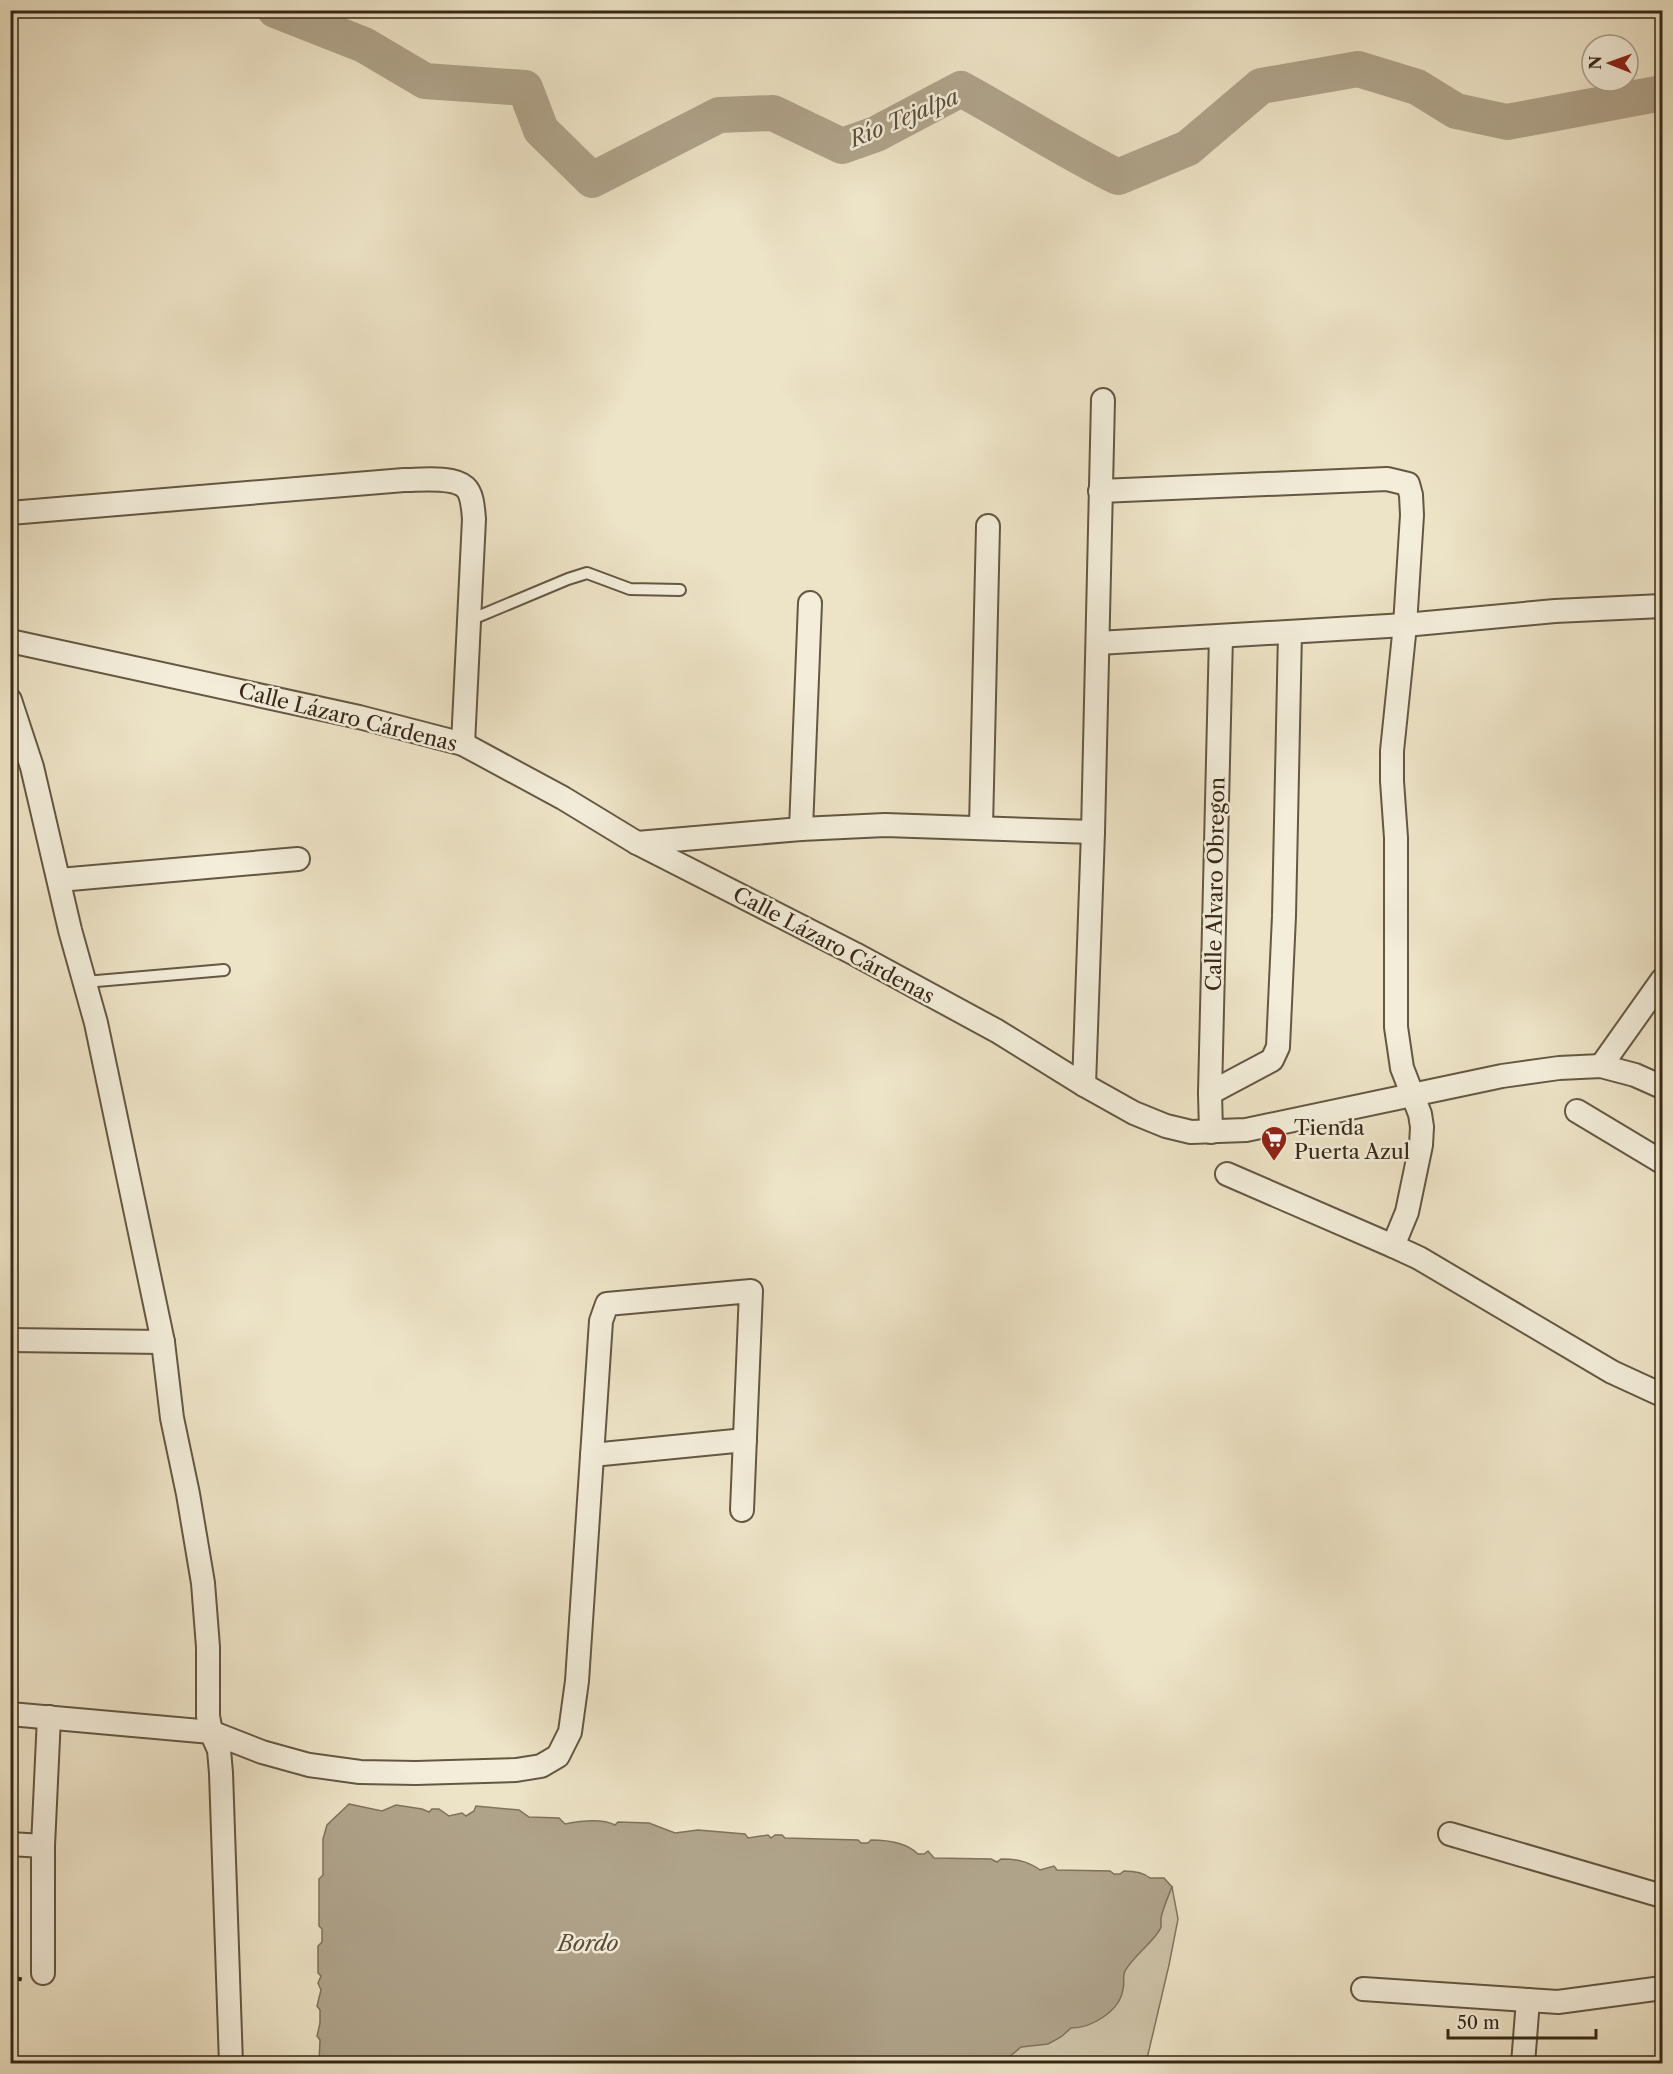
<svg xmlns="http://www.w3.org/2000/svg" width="1673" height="2074" font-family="'Libre Caslon Text',serif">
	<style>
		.green { fill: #cec3a8; stroke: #837660; stroke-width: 1.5 }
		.water { fill: #afa38a; stroke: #7f725c; stroke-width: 1.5 }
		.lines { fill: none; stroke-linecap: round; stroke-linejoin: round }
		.river { stroke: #afa38a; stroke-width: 36 }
		.service-casing { stroke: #655743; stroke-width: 14 }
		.minor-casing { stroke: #655743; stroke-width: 26 }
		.path { stroke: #382817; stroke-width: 4; stroke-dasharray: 4.5 3; stroke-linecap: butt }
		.service { stroke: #f3edda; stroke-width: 10 }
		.minor { stroke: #f3edda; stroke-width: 22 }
		.labels { text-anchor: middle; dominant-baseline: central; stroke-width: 5; stroke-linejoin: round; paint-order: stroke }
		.street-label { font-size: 21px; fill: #382817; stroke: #f3edda }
		.poi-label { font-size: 21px; fill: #382817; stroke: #f3edda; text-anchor: start }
		.water-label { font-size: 22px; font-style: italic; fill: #5c4d3a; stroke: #f3edda }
	</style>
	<rect width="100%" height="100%" fill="#ede3c6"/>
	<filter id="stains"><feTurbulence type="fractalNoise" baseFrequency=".00333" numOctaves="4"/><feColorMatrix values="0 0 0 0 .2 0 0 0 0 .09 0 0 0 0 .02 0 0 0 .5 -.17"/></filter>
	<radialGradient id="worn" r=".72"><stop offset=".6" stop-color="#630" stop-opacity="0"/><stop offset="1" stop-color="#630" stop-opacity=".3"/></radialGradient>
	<polygon class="green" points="1172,1887 1178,1919 1169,1965 1146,2063 964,2064 1116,1944"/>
	<path class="water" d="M349,1804l33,7 14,-6 26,4 7,3 3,-3h7l10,7 13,-3 4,3 8,-5 2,-5 43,4 10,7 30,1 6,6c15,-3 36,-6 50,1l3,-3 31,1 26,10 23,-3 47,4 3,4 20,-3 3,3 4,-3h7l3,3 73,2 3,3h7l3,-3c16,0 36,3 47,14h6l4,-3 6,7 57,1 6,3 4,-3c15,0 27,2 39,11l14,-4 3,4 53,1 4,3h6l4,-3c9,0 19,1 26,7h14l8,9c-4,10 -9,21 -11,31 0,1 0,8 0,9 -4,12 -28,29 -36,44 -3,5 0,12 -2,18 -3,22 -31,39 -52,39l-10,9 -13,7 -27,3 -19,16h-683l1,-23 -3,-4 3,-13v-13l-3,-4 4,-16 -3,-7 3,-7 -3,-3v-27l4,-4v-13l-3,-3v-47l4,-4v-36l4,-14z"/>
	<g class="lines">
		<path class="river" d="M275,10l89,35 61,36 100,7 16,42 51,50 127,-65 54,-2 69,33 34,-12 85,-45c53,29 103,61 157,88l70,-29 73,-62 97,-17 59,18 39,24 51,11 155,-29"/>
		<g class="service-casing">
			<g id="service">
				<polyline points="470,620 568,579 587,573 630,589 680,590"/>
				<polyline points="85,982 224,970"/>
			</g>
		</g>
		<g class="minor-casing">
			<g id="minor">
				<polyline points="1100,491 1387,479 1408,484 1411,495 1412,515 1405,625 1392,751 1392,781 1396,838 1396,1027 1402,1068 1420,1114 1422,1127 1421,1145 1407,1212 1393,1246 1419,1258 1612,1372 1662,1395"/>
				<path d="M10,513l394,-33c16,0 49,-4 61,7 8,7 8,23 9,32l-11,225"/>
				<polyline points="10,641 359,717 463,744 563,798 637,843 855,954 997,1031 1084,1085 1134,1113 1166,1126 1191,1132 1246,1130 1502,1076 1559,1068 1601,1066 1635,1075 1662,1087"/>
				<polyline points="1098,643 1405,625 1555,611 1662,606"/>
				<polyline points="10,700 32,767 70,930 96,1023 163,1342 172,1418 188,1494 203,1583 208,1647 208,1716 211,1732 219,1750 221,1773 231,2064"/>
				<polyline points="981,827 988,526"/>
				<polyline points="801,829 810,603"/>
				<polyline points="637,843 801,829 885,825 1093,832"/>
				<polyline points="59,880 298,859"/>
				<polyline points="1601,1066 1662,980"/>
				<polyline points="1084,1085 1093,832 1103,400"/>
				<polyline points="1210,1093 1272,1060 1278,1047 1284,916 1290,632"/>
				<polyline points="1577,1111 1662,1162"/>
				<polyline points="1211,1132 1210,1093 1221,636"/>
				<polyline points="1227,1174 1393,1246"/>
				<polyline points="10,1340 163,1342"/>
				<polyline points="592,1455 745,1440"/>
				<polyline points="10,1714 211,1732 262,1752 309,1765 360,1772 416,1773 516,1770 541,1766 558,1756 570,1732 577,1681 601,1321 607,1304 751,1291 742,1510"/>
				<polyline points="1450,1834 1662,1896"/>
				<polyline points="10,1844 43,1846"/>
				<polyline points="43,1973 43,1846 49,1717"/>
				<polyline points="1363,1989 1558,2002 1662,1988"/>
				<polyline points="1523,2064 1528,2000"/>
			</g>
		</g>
		<polyline class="path" points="10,1977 24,1980"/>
		<use href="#service" class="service"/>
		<use href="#minor" class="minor"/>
	</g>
	<defs>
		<g id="supermarket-pin" transform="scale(1.35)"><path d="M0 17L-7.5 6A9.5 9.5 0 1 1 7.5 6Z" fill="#8f2418" stroke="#f3edda"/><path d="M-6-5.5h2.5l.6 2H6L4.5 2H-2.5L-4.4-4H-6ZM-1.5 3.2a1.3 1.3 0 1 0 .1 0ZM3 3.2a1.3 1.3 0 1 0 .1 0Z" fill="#fff"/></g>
	</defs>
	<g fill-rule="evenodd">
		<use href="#supermarket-pin" x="1274" y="1139"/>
	</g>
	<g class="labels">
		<g class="street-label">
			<text transform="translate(348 717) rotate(14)">Calle Lázaro Cárdenas</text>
			<text transform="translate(1215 884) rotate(-89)">Calle Alvaro Obregon</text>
			<text transform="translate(834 945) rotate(28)">Calle Lázaro Cárdenas</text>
		</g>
		<g class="poi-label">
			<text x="1294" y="1127">Tienda<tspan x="1294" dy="24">Puerta Azul</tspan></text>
		</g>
		<g class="water-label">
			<text transform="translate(904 118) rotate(-23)">Río Tejalpa</text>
			<text x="588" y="1943">Bordo</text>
		</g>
	</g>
	<rect width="1673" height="2074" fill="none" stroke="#ede3c6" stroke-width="36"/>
	<rect x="12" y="12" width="1649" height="2050" fill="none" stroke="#382817" stroke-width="3"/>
	<rect x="18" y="18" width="1637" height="2038" fill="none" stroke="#382817" stroke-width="1.5"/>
	<g transform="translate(1610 63) rotate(271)"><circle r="28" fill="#f3edda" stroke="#a89e8c" stroke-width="1.5"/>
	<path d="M0-4.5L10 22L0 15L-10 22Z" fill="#8f2418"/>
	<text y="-9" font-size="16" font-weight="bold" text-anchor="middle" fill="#382817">N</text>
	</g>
	<path d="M1448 2029v9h148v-9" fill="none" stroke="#382817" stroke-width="3"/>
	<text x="1457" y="2029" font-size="18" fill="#382817" stroke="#f3edda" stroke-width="4.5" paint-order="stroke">50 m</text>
	<rect width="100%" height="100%" filter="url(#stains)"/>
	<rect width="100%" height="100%" fill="url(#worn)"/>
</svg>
